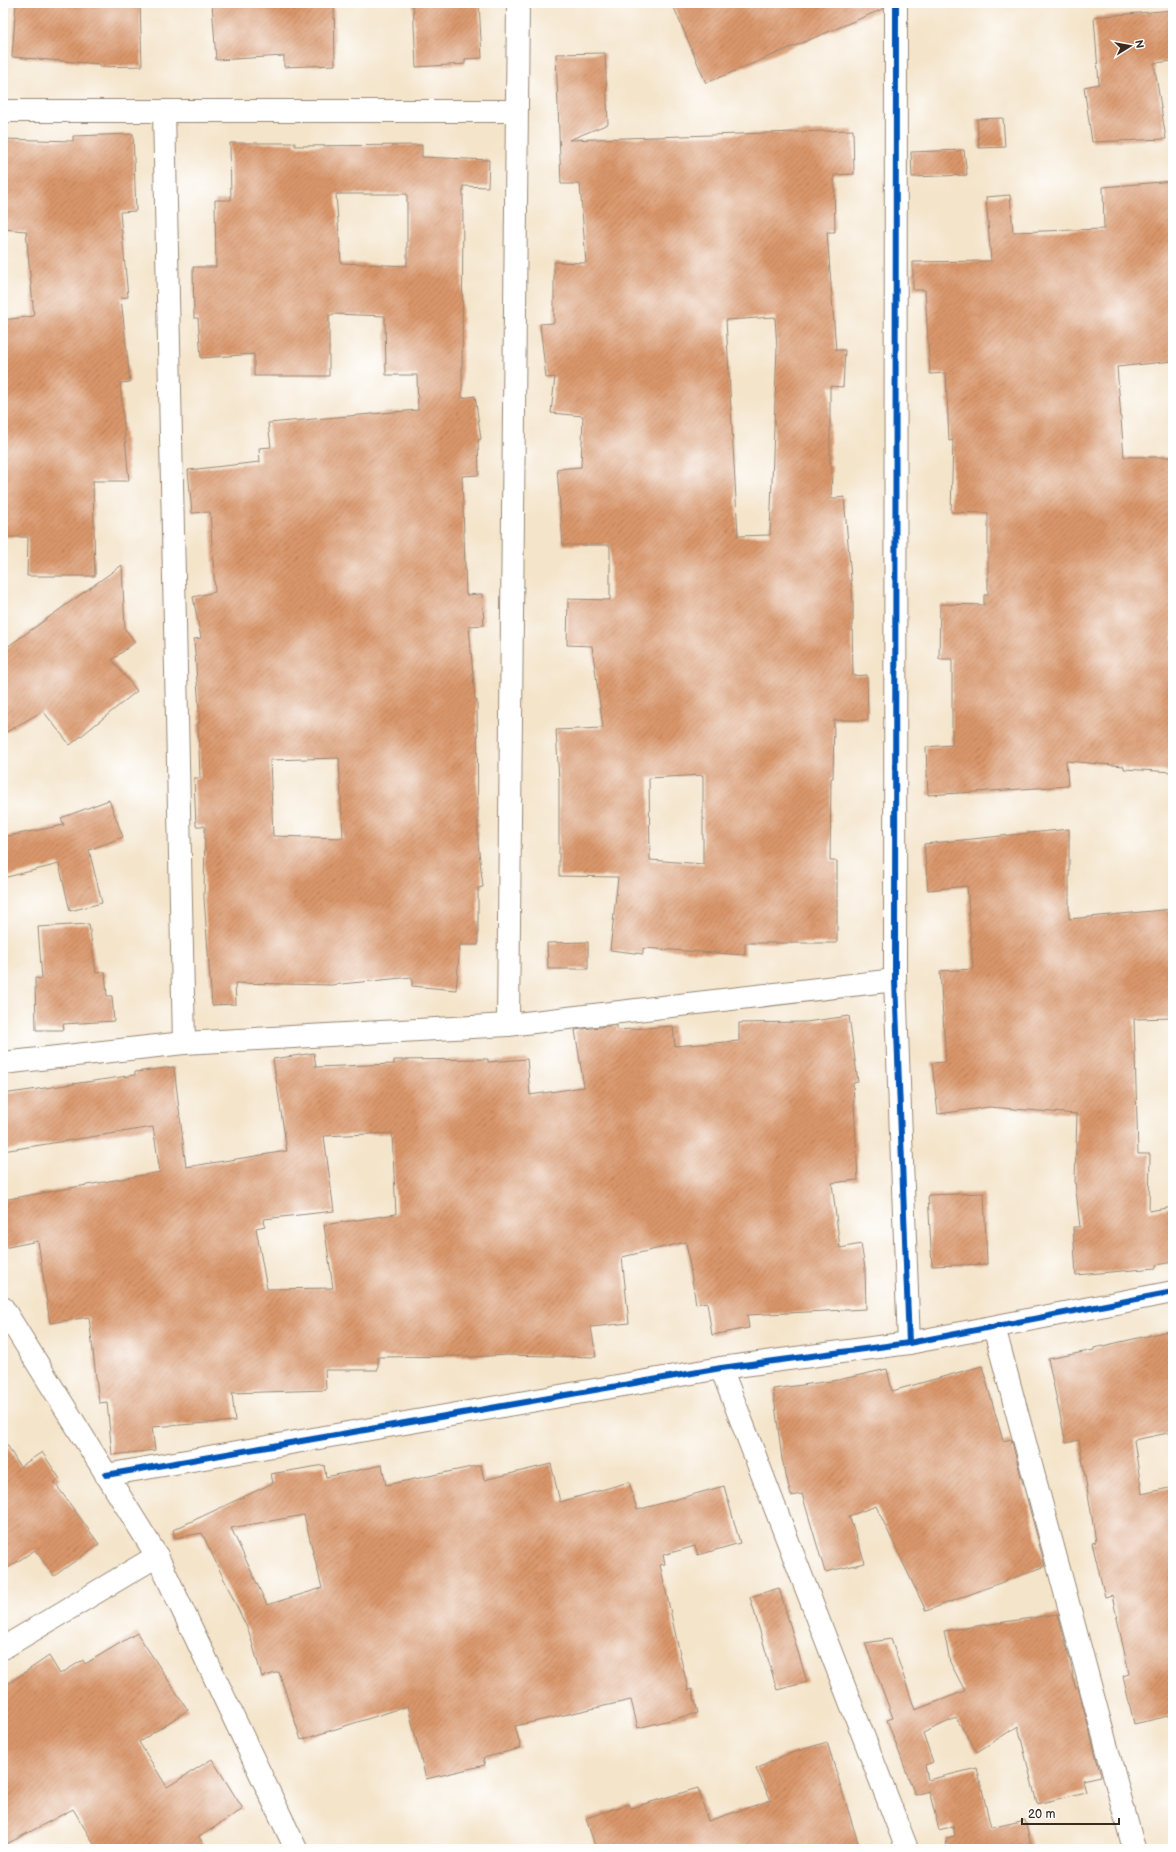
<svg xmlns="http://www.w3.org/2000/svg" width="1176" height="1852" font-family="'Balsamiq Sans',sans-serif">
	<style>
		.building { fill: url(#building-hatch); fill-rule: evenodd }
		.lines { fill: none; stroke-linecap: round; stroke-linejoin: round }
		.minor-casing { stroke: #988774; stroke-width: 24 }
		.minor { stroke: #fff; stroke-width: 22 }
		.cycleway-casing { stroke: #fff; stroke-width: 8 }
		.cycleway { stroke: #0057b8; stroke-width: 6 }
	</style>
	<defs>
		<pattern id="building-hatch" width="6" height="6" patternUnits="userSpaceOnUse"><rect width="6" height="6" fill="#da966b"/><path d="M-1 1l2-2M0 6l6-6M5 7l2-2" fill="none" stroke="#b27b57"/></pattern>
	</defs>
	<rect width="100%" height="100%" fill="#fff"/>
	<filter id="ink" filterUnits="userSpaceOnUse"><feTurbulence type="fractalNoise" baseFrequency=".025" numOctaves="2"/><feDisplacementMap in="SourceGraphic" scale="8" xChannelSelector="R" yChannelSelector="G"/><feConvolveMatrix kernelMatrix="1 2 1 2 8 2 1 2 1" color-interpolation-filters="sRGB"/></filter>
	<filter id="wash" filterUnits="userSpaceOnUse"><feTurbulence type="fractalNoise" baseFrequency=".012" numOctaves="4" result="noise"/><feDisplacementMap in="SourceGraphic" scale="16" xChannelSelector="R" yChannelSelector="G"/><feGaussianBlur stdDeviation="0.9" result="paint"/><feColorMatrix in="noise" values="0 0 0 0 0 0 0 0 0 0 0 0 0 0 0 0 0 1.4 0 .05"/><feComposite in="paint" operator="in"/></filter>
	<g filter="url(#wash)">
		<rect width="100%" height="100%" fill="#f4e4ca"/>
		<g id="blocks">
			<g class="building">
				<polygon points="16,3 140,3 142,66 100,67 100,64 12,57"/>
				<polygon points="212,3 334,3 335,65 284,67 284,56 216,60"/>
				<polygon points="413,3 479,3 482,58 465,59 465,64 416,67"/>
				<polygon points="672,3 884,3 883,9 706,83"/>
				<polygon points="1173,10 1173,61 1154,63 1166,139 1092,142 1084,87 1099,84 1094,17"/>
				<path d="M605,53l3,71 -39,16 284,-10 1,44 -20,1 1,57h-8l9,118h9l-2,37 -13,-1v79l2,1 -1,33 13,-2 9,105v19h-1l1,55 14,-1 1,45h-34l-1,58h-2l-1,83h7v82h-92v12l-102,-7v6l-33,-4 8,-73 -59,-1v-95l-3,-51 47,-2 -11,-82 -25,-1 1,-46 42,1v-55h-47l-6,-76 24,-2 2,-51 -32,-3 4,-36 -9,1 -6,-54 14,-1v-61l32,1 -6,-79h-19l-5,-130zM775,317l2,31 -7,187 -32,1 -12,-216zM703,775v89l-53,-4 -1,-82z"/>
				<polygon points="1003,118 1005,147 979,148 977,119"/>
				<polygon points="133,134 136,211 120,212 128,297 121,298 130,382 120,383 129,481 93,481 95,576 27,576 28,537 3,537 3,320 34,316 26,231 3,229 3,139 73,141 73,136"/>
				<path d="M230,143h65v3l127,-1v12l67,3 -1,27 -25,-1 -1,212 13,-2 6,43 -3,1 1,35 -17,1 4,119 16,-1 2,31 -15,1 6,74h2l1,143 5,44 -5,1v57h-18l-4,45 -44,-4v-9l-81,8 -96,-2 1,21 -24,1 -8,-107 1,-72h-9l-2,-48h6l-2,-56 2,1 -6,-84 7,-1 -8,-41 22,-5 -5,-80 -18,1 -4,-43 72,-8 -1,-14 12,-1 -3,-24 150,-13 -1,-35h-31l-1,-59 -52,-2v1h-4v61h-75v-22l-53,4 -3,-40h-4l-1,-51h23l-1,-67h16zM336,194h71v72l-66,-3zM339,758l4,80 -70,-2 -3,-76z"/>
				<polygon points="964,150 967,175 912,177 911,152"/>
				<polygon points="1173,181 1173,361 1117,367 1124,457 1173,457 1173,772 1124,769 1124,766 1066,761 1068,786 928,795 926,747 952,745 952,659 939,659 940,604 984,605 984,595 988,595 988,513 951,512 953,440 949,441 946,373 930,374 925,290 913,290 913,262 991,261 986,197 1010,195 1013,232 1104,229 1103,187"/>
				<polygon points="122,565 125,629 135,642 112,660 137,691 70,745 43,711 3,734 3,650"/>
				<polygon points="109,800 123,837 89,850 102,903 70,911 59,864 3,878 3,837 64,825 61,818"/>
				<polygon points="1069,829 1069,919 1173,909 1173,1018 1134,1019 1138,1154 1150,1154 1149,1211 1173,1207 1173,1262 1156,1265 1156,1268 1076,1275 1073,1227 1080,1227 1075,1181 1077,1114 989,1107 938,1114 932,1063 946,1062 940,971 973,969 967,886 928,890 924,844"/>
				<polygon points="89,924 96,973 105,972 107,996 112,996 114,1021 63,1024 64,1030 36,1030 35,978 42,979 38,927"/>
				<polygon points="588,942 588,969 548,969 547,943"/>
				<path d="M849,1016l9,66 -5,1 5,97 -26,3 8,65 21,-4 4,24 1,41 -119,6 2,13 -37,7 -5,-33 -11,2 -10,-62 -64,15 7,66 -38,4 5,30 -89,-2 -38,2v-1l-91,1v13h-53l1,20 -94,3 3,28 -83,6 3,23 -43,5 -5,-53 -8,1 -10,-86 -39,6 -12,-82 -35,7v-48l157,-28 -7,-45 -150,24v-57l132,-19v-3l39,-5 12,100 101,-16 -14,-92 41,-6 2,14 78,-3v-4l94,-1v3l39,-3 3,36 54,-8 -9,-57 42,-5v5l56,-4 2,20 64,-5v-18l67,-1zM392,1133l4,81 -72,11 9,63 -66,1 -11,-61 9,-2 -1,-7 70,-8 -10,-75z"/>
				<polygon points="984,1193 987,1264 932,1266 928,1195"/>
				<polygon points="1173,1330 1173,1432 1134,1440 1142,1494 1173,1487 1173,1715 1134,1724 1123,1676 1129,1674 1112,1595 1105,1597 1092,1543 1096,1542 1079,1440 1066,1443 1048,1359 1094,1350 1094,1348"/>
				<polygon points="982,1366 1003,1441 1011,1439 1045,1566 926,1611 876,1506 849,1516 865,1563 825,1572 802,1494 791,1496 782,1459 773,1389 838,1380 887,1369 892,1391"/>
				<polygon points="3,1438 20,1467 42,1452 60,1479 54,1482 99,1544 54,1576 35,1550 3,1571"/>
				<path d="M551,1464l9,38 69,-20 8,28 87,-24 16,57 -42,12 -3,-9 -32,9 2,9 -5,1 28,125 4,-1 6,24 -60,15 -7,-28 -116,26 6,22 -38,10 2,7 -59,14 -18,-73 -107,34 -22,-68 -17,5 -13,-45 -47,-99 -27,5 -2,-8 100,-47 -2,-9 53,-9 2,12 56,-12 4,20 95,-20 3,15zM304,1515l18,73 -55,17 -36,-77z"/>
				<polygon points="779,1588 807,1682 777,1690 750,1597"/>
				<polygon points="1058,1614 1071,1664 1075,1687 1078,1687 1101,1776 1083,1780 1086,1792 1037,1804 1018,1726 977,1752 956,1718 923,1733 933,1762 925,1765 928,1780 977,1768 991,1828 1025,1820 1032,1849 947,1849 946,1838 955,1836 953,1826 939,1830 929,1791 915,1795 887,1720 893,1718 865,1643 891,1639 915,1710 965,1691 950,1662 944,1631"/>
				<polygon points="137,1633 188,1710 139,1742 167,1787 212,1759 243,1809 199,1837 206,1849 97,1849 73,1809 3,1846 3,1687 49,1656 60,1674 83,1660 85,1664"/>
				<polygon points="827,1742 860,1849 596,1849 586,1818 629,1804 631,1808 698,1788 708,1821 771,1800 756,1769 785,1755"/>
			</g>
		</g>
	</g>
	<g filter="url(#ink)">
		<use href="#blocks" fill-opacity="0" stroke="#988774" stroke-width="1"/>
		<g class="lines">
			<g class="minor-casing">
				<g id="minor">
					<polyline points="896,3 895,980 909,1343"/>
					<polyline points="3,111 516,111"/>
					<polyline points="164,111 184,1043"/>
					<polyline points="508,1025 518,3"/>
					<polyline points="3,1063 184,1043 508,1025 895,980"/>
					<polyline points="3,1308 157,1556 296,1849"/>
					<polyline points="994,1327 1134,1849"/>
					<polyline points="721,1368 907,1849"/>
					<polyline points="106,1475 721,1368 909,1343 1173,1292"/>
					<polyline points="3,1648 157,1556"/>
				</g>
			</g>
			<use href="#minor" class="minor"/>
			<g class="cycleway-casing">
				<g id="cycleway">
					<polyline points="896,3 895,980 909,1343"/>
					<polyline points="106,1475 721,1368 909,1343 1173,1292"/>
				</g>
			</g>
			<use href="#cycleway" class="cycleway"/>
		</g>
	</g>
	<rect width="1176" height="1852" fill="none" stroke="#fff" stroke-width="16"/>
	<g transform="translate(1130 46) rotate(79)" stroke="#ffffff" stroke-width="3" paint-order="stroke">
	<path d="M0-3L7 15L0 10L-7 15Z" fill="#3b2a1e"/>
	<text y="-6" font-size="11" font-weight="bold" text-anchor="middle" fill="#3b2a1e">N</text>
	</g>
	<path d="M1022 1818v6h97v-6" fill="none" stroke="#3b2a1e" stroke-width="2"/>
	<text x="1028" y="1818" font-size="12" fill="#3b2a1e" stroke="#ffffff" stroke-width="3" paint-order="stroke">20 m</text>
</svg>
